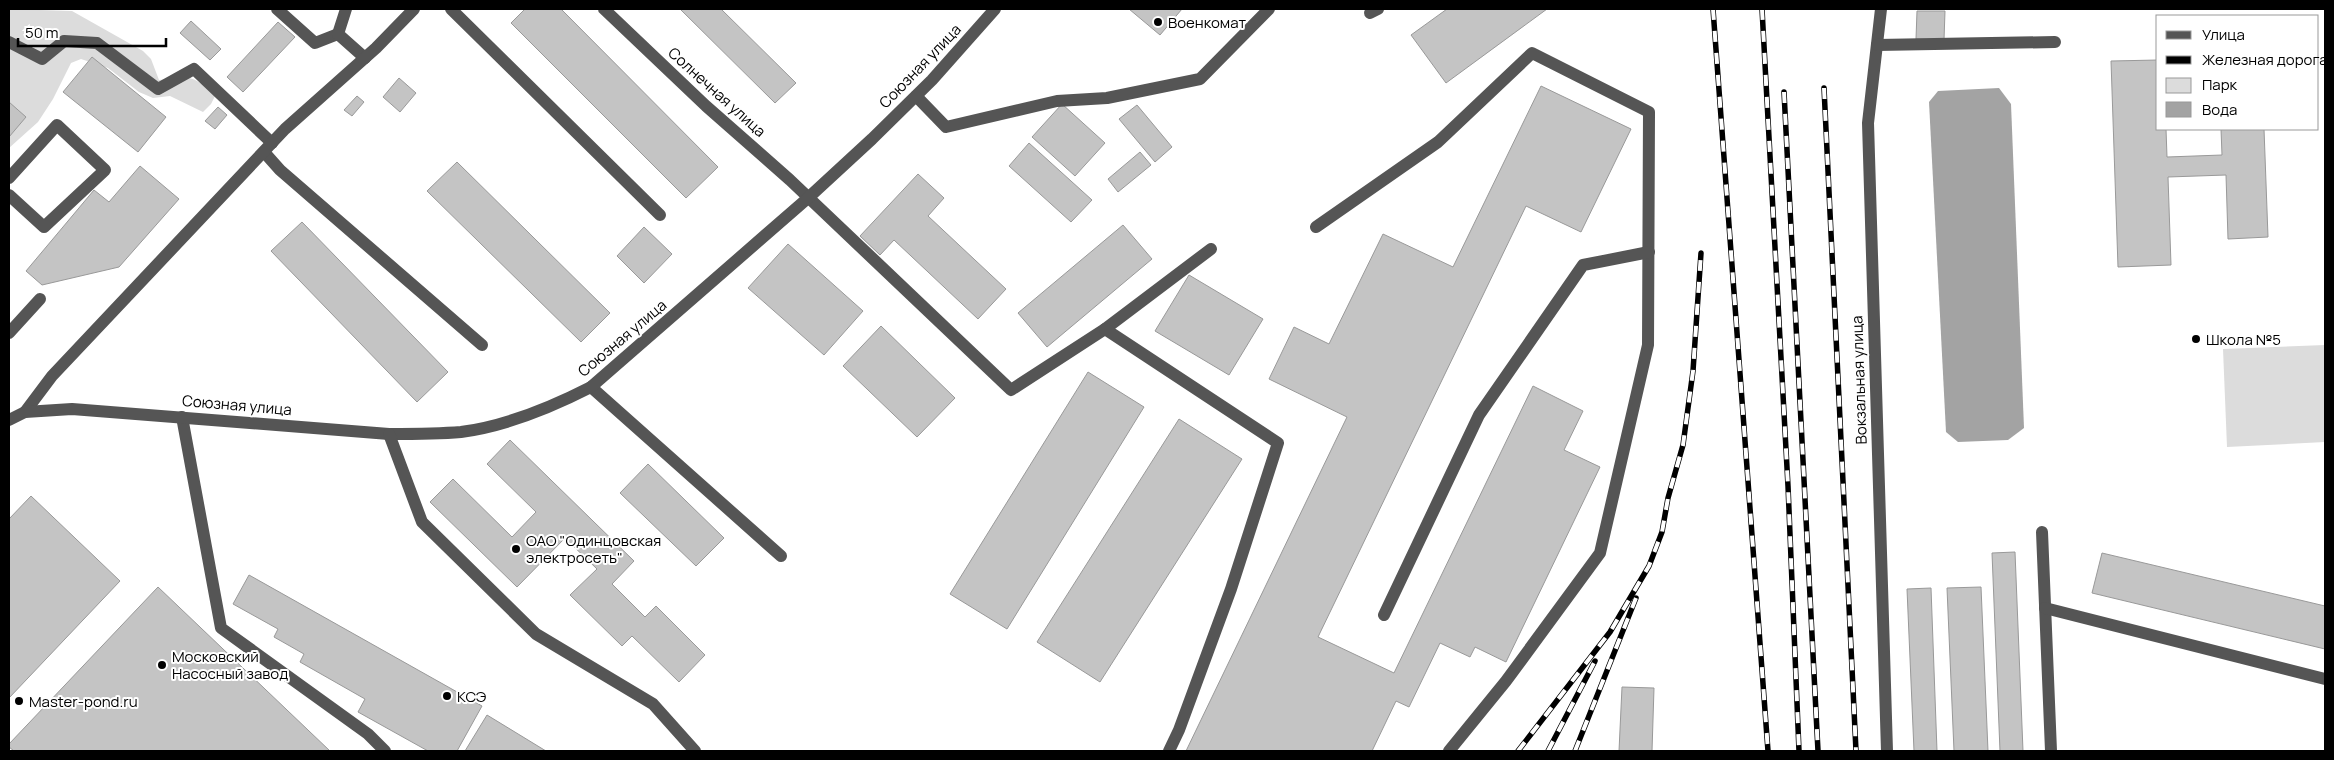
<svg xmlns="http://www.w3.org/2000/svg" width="2334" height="760" font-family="Manrope,sans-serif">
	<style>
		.green { fill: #dcdcdc }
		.water { fill: #a3a3a3 }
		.building { fill: #c4c4c4; stroke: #999 }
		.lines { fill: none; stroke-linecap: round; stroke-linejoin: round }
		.minor { stroke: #555; stroke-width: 12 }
		.rail-casing { stroke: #000; stroke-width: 5.5 }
		.rail { stroke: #fff; stroke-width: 4; stroke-dasharray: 11; stroke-linecap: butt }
		.poi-dot { fill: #000; stroke: #fff; stroke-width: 2 }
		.labels { text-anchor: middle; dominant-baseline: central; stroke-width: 4; stroke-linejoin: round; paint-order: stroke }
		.poi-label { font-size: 15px; fill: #000; stroke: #fff; text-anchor: start }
		.street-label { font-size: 15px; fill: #000; stroke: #fff }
	</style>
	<rect width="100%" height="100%" fill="#fff"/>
	<g class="green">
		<path d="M9,9l63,2 71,40 8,8 8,21c32,-4 30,-6 57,14l-5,10 -8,8 -33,-16 -17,2 -14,-6 -31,-24 -27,-9 -10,4 -18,36 -15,23 -29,26z"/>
		<polygon points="2325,345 2325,442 2227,447 2223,349"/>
	</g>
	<polygon class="water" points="1999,88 2011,104 2024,428 2008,440 1958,442 1946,432 1929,102 1938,91"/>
	<g class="building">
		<polygon points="525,9 561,9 718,167 686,198 511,23"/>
		<polygon points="680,9 721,9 796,83 775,103"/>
		<polygon points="1129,9 1182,9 1160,35"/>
		<polygon points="1447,9 1547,9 1446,83 1411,35"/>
		<polygon points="1917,11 1945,11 1944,40 1916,39"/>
		<polygon points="191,21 221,49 210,60 180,33"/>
		<polygon points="278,22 295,37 243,92 227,77"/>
		<polygon points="92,57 166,117 138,152 63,92"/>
		<polygon points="2158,60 2158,129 2166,129 2167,157 2222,155 2221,129 2264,129 2268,237 2228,239 2226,175 2168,177 2171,265 2118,267 2111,61"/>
		<polygon points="399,78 416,93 400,112 383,97"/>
		<polygon points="1541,86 1631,129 1581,232 1526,206 1318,637 1394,673 1533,386 1583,411 1564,450 1600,467 1506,662 1475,647 1470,657 1440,643 1409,707 1396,701 1372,751 1186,751 1347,417 1269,379 1294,327 1329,344 1383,234 1453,267"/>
		<polygon points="357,96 364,102 352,116 344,110"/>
		<polygon points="9,102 26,117 9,137"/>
		<polygon points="1062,104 1105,143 1075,176 1032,137"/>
		<polygon points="1137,105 1172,147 1155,162 1119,119"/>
		<polygon points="218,107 227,115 215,129 205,121"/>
		<polygon points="1029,143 1092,200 1071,222 1009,166"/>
		<polygon points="1140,152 1151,165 1118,192 1108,179"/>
		<polygon points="457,162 610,313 581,342 427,191"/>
		<polygon points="140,166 179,199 119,267 42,285 26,271 94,190 109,202"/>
		<polygon points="918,174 944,198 928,216 1006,289 978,319 894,240 880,255 860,236"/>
		<polygon points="302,222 448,372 417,402 271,251"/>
		<polygon points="1123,225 1152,259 1047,347 1018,313"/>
		<polygon points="644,227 672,254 644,283 617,256"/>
		<polygon points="788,244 863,311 824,355 748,288"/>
		<polygon points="1189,275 1263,319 1229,375 1155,331"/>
		<polygon points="881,326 955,398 917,437 843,366"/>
		<polygon points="1088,372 1144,407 1007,629 950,594"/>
		<polygon points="1179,419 1242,459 1100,682 1037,642"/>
		<polygon points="510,440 634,561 612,584 645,617 656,606 705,655 679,682 632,636 622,646 570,595 597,569 565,538 517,587 430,502 453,479 512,537 536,512 487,464"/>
		<polygon points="648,464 724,538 696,566 620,493"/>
		<polygon points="31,496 120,581 9,698 9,519"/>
		<polygon points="2015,552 2023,751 2000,751 1992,553"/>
		<polygon points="2102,553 2325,606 2325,649 2092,593"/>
		<polygon points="249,575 482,706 457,751 428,751 358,712 365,699 300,662 304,654 274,637 278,629 233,604"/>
		<polygon points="158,587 330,751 14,751 9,747 9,744"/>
		<polygon points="1981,587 1988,751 1954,751 1947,588"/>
		<polygon points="1931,588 1937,751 1914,751 1907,589"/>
		<polygon points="1622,687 1654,688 1652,751 1619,751"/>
		<polygon points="487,715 546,751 465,751"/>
	</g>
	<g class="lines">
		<g class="minor">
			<polyline points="277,9 315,43 338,34"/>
			<polyline points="346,9 338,34 365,58"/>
			<polyline points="451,9 660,215"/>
			<polyline points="604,9 706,106 790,180 1011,390 1105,329 1211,249"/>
			<polyline points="1881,9 1868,123 1887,751"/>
			<polyline points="1370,13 1378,9"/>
			<polyline points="9,42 42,59 64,41 97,43 158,89 194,69 272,143"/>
			<polyline points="1877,45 2055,42"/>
			<polyline points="916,96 946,127 1057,101 1107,98 1200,79 1269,9"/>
			<polyline points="264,152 280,170 482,345"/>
			<polyline points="9,178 57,125 105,170 44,227 9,195"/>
			<polyline points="1316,227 1438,142 1532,53 1649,112 1648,345 1600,553 1506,681 1449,751"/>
			<polyline points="1105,329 1278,443 1231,589 1179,730 1169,751"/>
			<polyline points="9,333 40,299"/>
			<polyline points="591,387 781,556"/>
			<polyline points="25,412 52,376 285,129 376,48 414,9"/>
			<polyline points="182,417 221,628 368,734 385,751"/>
			<path d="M9,420l16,-8 47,-3 317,25c24,0 48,0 72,-2 46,-6 89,-24 130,-45l217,-189 64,-59 60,-59 63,-71"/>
			<polyline points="389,434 422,522 536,634 653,704 695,751"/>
			<polyline points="2042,532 2051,751"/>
			<polyline points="2045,608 2325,679"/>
			<polyline points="1384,615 1479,415 1583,265 1649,252"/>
		</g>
		<g class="rail-casing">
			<g id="rail">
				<polyline points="1713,9 1768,751"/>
				<polyline points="1762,9 1788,486 1799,751"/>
				<polyline points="1824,88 1856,751"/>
				<polyline points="1784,92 1818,751"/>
				<polyline points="1518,751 1610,632 1649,566 1662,532 1668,498 1683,445 1693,371 1701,253"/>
				<polyline points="1548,751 1595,661"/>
				<polyline points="1575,751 1636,598"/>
			</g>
		</g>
		<use href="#rail" class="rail"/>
	</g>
	<g class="poi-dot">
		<circle cx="1158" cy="22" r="5"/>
		<circle cx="2196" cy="339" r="5"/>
		<circle cx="516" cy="549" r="5"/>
		<circle cx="162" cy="665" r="5"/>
		<circle cx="447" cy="696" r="5"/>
		<circle cx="19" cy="701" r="5"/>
	</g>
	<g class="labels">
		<g class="poi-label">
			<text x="1168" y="22">Военкомат</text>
			<text x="2206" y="339">Школа №5</text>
			<text x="526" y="540">ОАО "Одинцовская<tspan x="526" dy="17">электросеть"</tspan></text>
			<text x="172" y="656">Московский<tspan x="172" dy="17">Насосный завод</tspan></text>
			<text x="457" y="696">КСЭ</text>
			<text x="29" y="701">Master-pond.ru</text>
		</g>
		<g class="street-label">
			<text transform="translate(920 66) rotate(-46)">Союзная улица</text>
			<text transform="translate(717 92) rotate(42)">Солнечная улица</text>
			<text transform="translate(622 338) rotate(-40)">Союзная улица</text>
			<text transform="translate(1859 380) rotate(-92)">Вокзальная улица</text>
			<text transform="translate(237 405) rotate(5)">Союзная улица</text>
		</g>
	</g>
	<rect width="2334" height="760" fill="none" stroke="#000000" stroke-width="20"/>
	<rect x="2156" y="15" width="162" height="115" fill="#ffffff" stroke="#999999"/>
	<rect x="2166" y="31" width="25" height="8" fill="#555555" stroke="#999999"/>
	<text x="2202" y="40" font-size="15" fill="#000000">Улица</text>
	<rect x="2166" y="56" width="25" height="8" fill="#000000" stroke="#999999"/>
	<text x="2202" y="65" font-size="15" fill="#000000">Железная дорога</text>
	<rect x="2166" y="78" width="25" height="15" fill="#dcdcdc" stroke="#999999"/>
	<text x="2202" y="90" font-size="15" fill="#000000">Парк</text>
	<rect x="2166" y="102" width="25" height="15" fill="#a3a3a3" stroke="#999999"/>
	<text x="2202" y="115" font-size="15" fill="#000000">Вода</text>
	<path d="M18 38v8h148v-8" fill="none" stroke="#000000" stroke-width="2.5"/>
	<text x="25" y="38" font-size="15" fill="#000000" stroke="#ffffff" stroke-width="4" paint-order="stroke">50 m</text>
</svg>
